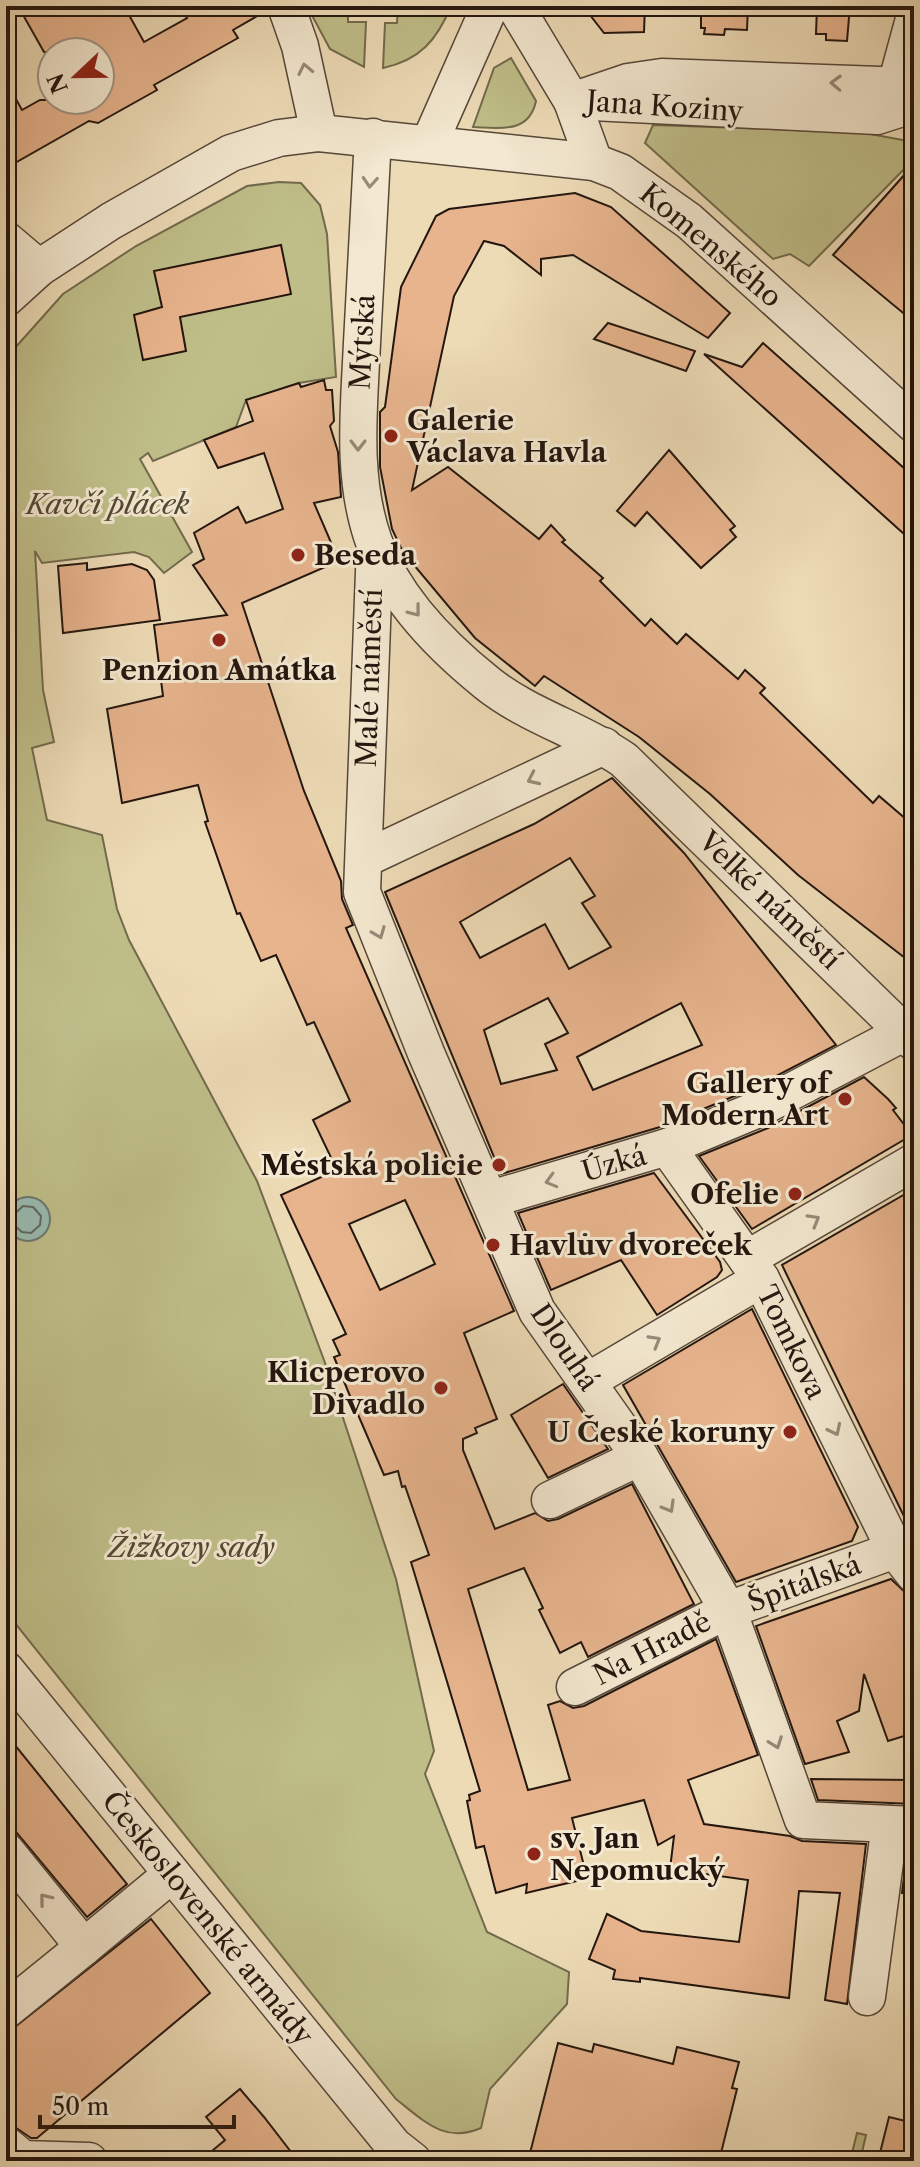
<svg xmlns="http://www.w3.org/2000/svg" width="920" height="2167" font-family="'Libre Caslon Text',serif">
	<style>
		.green { fill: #bfbe89; stroke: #726a4c; stroke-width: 2 }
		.water { fill: #99bbb1; stroke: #6a7970; stroke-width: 2 }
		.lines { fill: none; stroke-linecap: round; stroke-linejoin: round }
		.shore { stroke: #5e6860; stroke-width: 2 }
		.building { fill: #e7b48d; stroke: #24160f; stroke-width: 2; fill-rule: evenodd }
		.minor-casing { stroke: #564739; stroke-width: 39 }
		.minor { stroke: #f3e8d0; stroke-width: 36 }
		.oneway { stroke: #968a79 }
		.poi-dot { fill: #8f2418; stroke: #f3e8d0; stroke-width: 3 }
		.labels { text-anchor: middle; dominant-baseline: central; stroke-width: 6; stroke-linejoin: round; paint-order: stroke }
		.street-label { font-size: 28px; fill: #24160f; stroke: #f3e8d0 }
		.poi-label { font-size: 28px; font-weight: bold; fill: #24160f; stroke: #f3e8d0; text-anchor: end }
		.park-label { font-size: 28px; font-style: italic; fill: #524834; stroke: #f3e8d0 }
	</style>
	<rect width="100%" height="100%" fill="#eddbb6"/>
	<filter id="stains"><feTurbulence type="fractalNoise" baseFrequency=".0025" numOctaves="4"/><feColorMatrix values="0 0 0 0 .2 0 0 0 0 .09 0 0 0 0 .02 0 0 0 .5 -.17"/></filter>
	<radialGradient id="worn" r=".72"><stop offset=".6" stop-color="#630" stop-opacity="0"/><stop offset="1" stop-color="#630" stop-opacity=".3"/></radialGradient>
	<g class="green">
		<polygon points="307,6 354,6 348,8 348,22 366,22 364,67 330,49"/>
		<path d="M398,6h53c-14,34 -31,54 -68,62l2,-45h12z"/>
		<path d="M511,58l25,43c-7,33 -36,27 -63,26l21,-59z"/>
		<polygon points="653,125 859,132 914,142 914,159 809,266 790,254 773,259 645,143"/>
		<path d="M279,182l22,1 19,22 7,29 9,143 -37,6 -53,17 -10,27 -83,34 -5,-8 -8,6 52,93 -28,21 -15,-16 -15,-5 -92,11 -7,-12 8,139 11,52 -22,6 15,72 55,15 15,74 12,31 128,241 67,179 72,219 38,172 -9,23 62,158 82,40 -2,32 -77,85 -9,39c-36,16 -57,-7 -85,-29l-390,-487v-1254l57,-64 73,-48 111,-60z"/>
		<polygon points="857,2133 866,2135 860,2161 850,2161"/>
	</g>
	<circle class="water" cx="28" cy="1219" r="22"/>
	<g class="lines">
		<polygon class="shore" points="23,1206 33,1207 41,1216 40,1225 31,1233 22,1232 8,1220"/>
	</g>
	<g class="building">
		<polygon points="18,6 124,6 144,42 187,18 180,6 266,6 266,11 233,30 238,38 154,85 157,90 98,123 89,121 6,168 6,81 22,110 40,100 100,100 100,52 44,52"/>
		<polygon points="583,6 645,6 644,32 604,33"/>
		<polygon points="701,6 748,6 747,30 725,29 724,35 704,34 705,28 701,28"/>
		<polygon points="817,6 850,6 847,41 826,40 826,34 816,34"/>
		<polygon points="914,164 914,322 833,255"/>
		<polygon points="575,193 611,207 730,313 708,338 573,255 541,259 541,275 504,246 484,241 454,296 412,490 448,467 539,539 551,525 565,540 562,542 603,578 600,581 645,626 651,619 677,644 686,634 738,679 745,670 765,688 760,693 873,803 879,796 914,826 914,965 798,875 710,794 639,737 544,676 535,686 475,638 403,552 392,529 380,467 380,412 385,407 401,287 436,216 449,209"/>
		<polygon points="281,245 291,294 180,317 186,351 143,360 134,315 162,307 154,271"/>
		<polygon points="608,323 695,351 686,371 594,339"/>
		<polygon points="763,343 914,477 914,543 704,354 742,367"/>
		<path d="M324,380l2,10h6l2,31 -4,5 8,26 3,45 -27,6 25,58 -97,42 62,188 37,90 1,18 11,26 -7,3 168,383 -50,22 33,86 -22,9 2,5 -14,6v11l32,79 40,-16 13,8 10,-2 74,-35 62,120 -106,53 -7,-15 -21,11 -21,-43 4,-2 -19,-40 -56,21 60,201 42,-10 -22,-75 12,-4 13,7 11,-2 132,-67 42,116 -70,25 16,44 86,12 12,5 64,3 -19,160 -22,-4 15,-107 -41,-2 -10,107 -149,-20v4l-27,-3 2,-9 -26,-11 18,-45 34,17 98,11 9,-62 -78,-11 4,-33 -16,9 -14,-45 -72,18 11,44 -5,3 3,15 -55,13 1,-9 -31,9 -12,-47 -8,2 -9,-47 3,-1 -1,-5 11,-4 -69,-229 18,-7 -24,-69 -3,1 -4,-16 -14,4 -34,-79 -16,-39 6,-2 -7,-15 13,-6 -65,-139 56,-25 -24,-50 37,-19 -36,-79 -7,3 -31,-70 -15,6 -21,-48 -3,1 -32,-92 3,-1 -10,-36 -76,18 -15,-94 56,-13 -9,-71 73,-10 -34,-50 11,-6 -10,-26 44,-26 8,16 37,-14 -19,-56 -46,15 -14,-28 49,-19 -7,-21 53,-17 2,4zM405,1200l30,64 -55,26 -31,-66z"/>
		<polygon points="669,450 735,526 730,530 736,537 701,568 647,512 635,526 617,511"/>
		<polygon points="87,563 87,570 132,564 147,570 154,580 160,620 63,633 58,566"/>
		<path d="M612,778l72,75 152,192 -87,45 -89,37 -159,47 -116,-282 149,-68zM570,858l25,38 -13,7 29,44 -42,22 -24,-45 -65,34 -20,-36zM548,998l20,35 -23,11 12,26 -56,14 -17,-54zM681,1003l21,42 -109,45 -16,-33z"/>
		<polygon points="864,1077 888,1099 896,1108 893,1110 912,1135 752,1229 699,1156 768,1128"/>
		<polygon points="654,1173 720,1262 722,1270 717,1277 657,1315 621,1260 551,1290 518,1213"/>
		<polygon points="914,1189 914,1537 782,1265"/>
		<polygon points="752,1309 858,1527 852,1541 736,1582 623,1385"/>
		<polygon points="563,1384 608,1449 548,1478 511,1415"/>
		<polygon points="891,1579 906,1593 914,1595 914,1733 888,1741 864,1674 859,1711 837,1721 849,1752 805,1764 756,1626"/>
		<polygon points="6,1734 127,1884 87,1917 6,1820"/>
		<polygon points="811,1779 914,1780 914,1804 818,1800"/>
		<polygon points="908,1846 914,1846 914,1895 902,1893"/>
		<polygon points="151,1919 210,1993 37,2138 31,2138 6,2121 6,2034"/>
		<polygon points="558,2043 592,2052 594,2044 673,2064 677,2047 739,2062 732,2088 737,2089 719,2161 528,2161"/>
		<polygon points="240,2089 264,2117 298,2161 200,2161 225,2140 206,2117"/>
		<polygon points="889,2117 914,2123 914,2161 878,2161"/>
	</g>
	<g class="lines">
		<g class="minor-casing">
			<g id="minor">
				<polyline points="286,6 300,46 319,133"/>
				<polyline points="515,6 572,101 594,162"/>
				<polyline points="572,101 628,82 662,77 880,85 905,107 914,110"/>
				<polyline points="592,102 877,116 905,107"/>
				<polyline points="905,107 899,74 914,19"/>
				<path d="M373,137c-4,69 -8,138 -11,206 -3,67 -11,135 12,199 20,57 67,104 113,141 41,33 94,47 137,77l290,282"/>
				<polyline points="429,144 490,6"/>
				<polyline points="6,240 39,268"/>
				<polyline points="6,298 39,268 111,221 231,153 279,138 319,133 594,162 620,172 689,221 914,424"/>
				<polyline points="375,545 362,892 426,1053 537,1311 640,1457 728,1610 803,1820 914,1825"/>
				<polyline points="364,859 604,746"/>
				<polyline points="667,1147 761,1279 895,1550"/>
				<polyline points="491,1199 667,1147 758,1109 905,1032"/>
				<polyline points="747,1259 914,1162"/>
				<polyline points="588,1381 761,1279"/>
				<polyline points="550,1500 640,1457"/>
				<polyline points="6,1670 394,2146 413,2161"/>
				<polyline points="575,1687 728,1610 895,1550 914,1574"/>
				<polyline points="6,1851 84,1947 6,2010"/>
				<polyline points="84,1947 172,1874"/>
				<polyline points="867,1997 890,1824"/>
				<polyline points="6,2145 23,2159 89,2161"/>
			</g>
		</g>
		<use href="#minor" class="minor"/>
	</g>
	<defs><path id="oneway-chevron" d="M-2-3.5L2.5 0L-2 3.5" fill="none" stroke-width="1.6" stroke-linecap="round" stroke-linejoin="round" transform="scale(2)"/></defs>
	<g class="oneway">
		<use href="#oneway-chevron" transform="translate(305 69) rotate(-102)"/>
		<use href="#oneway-chevron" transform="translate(836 83) rotate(-178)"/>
		<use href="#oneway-chevron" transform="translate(370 182) rotate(94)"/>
		<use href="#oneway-chevron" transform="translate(358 445) rotate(90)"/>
		<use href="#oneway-chevron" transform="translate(415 611) rotate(52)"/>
		<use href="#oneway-chevron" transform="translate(533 779) rotate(155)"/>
		<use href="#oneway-chevron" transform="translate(379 933) rotate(68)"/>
		<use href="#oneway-chevron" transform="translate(551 1181) rotate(164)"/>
		<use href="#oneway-chevron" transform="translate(814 1220) rotate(-30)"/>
		<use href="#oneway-chevron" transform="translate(655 1341) rotate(-30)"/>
		<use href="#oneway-chevron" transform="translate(835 1430) rotate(64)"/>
		<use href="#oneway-chevron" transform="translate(669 1507) rotate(60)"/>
		<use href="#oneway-chevron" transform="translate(776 1743) rotate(70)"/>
		<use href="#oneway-chevron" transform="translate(45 1899) rotate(-129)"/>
	</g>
	<g class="poi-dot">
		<circle cx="391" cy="436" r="8"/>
		<circle cx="298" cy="555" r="8"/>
		<circle cx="219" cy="640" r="8"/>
		<circle cx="845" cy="1099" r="8"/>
		<circle cx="499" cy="1165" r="8"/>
		<circle cx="795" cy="1194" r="8"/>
		<circle cx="493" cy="1245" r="8"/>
		<circle cx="441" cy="1388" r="8"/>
		<circle cx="790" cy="1432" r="8"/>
		<circle cx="534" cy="1854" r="8"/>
	</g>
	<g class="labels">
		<g class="street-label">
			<text transform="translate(665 106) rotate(4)">Jana Koziny</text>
			<text transform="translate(711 245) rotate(40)">Komenského</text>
			<text transform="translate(362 342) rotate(-87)">Mýtská</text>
			<text transform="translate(369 678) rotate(-88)">Malé náměstí</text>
			<text transform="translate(770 900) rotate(44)">Velké náměstí</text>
			<text transform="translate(614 1163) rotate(-16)">Úzká</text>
			<text transform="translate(792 1342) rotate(64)">Tomkova</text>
			<text transform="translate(565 1347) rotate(56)">Dlouhá</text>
			<text transform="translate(804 1583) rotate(-20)">Špitálská</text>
			<text transform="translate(652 1648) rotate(-27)">Na Hradě</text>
			<text transform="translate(208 1918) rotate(51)">Československé armády</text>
		</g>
		<g class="poi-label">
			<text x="407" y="420" text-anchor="start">Galerie<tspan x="407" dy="32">Václava Havla</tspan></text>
			<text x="314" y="555" text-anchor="start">Beseda</text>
			<text x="219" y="670" text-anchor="middle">Penzion Amátka</text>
			<text x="829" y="1083">Gallery of<tspan x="829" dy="32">Modern Art</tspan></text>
			<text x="483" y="1165">Městská policie</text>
			<text x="779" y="1194">Ofelie</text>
			<text x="509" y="1245" text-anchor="start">Havlův dvoreček</text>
			<text x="425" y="1372">Klicperovo<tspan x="425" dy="32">Divadlo</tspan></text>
			<text x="774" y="1432">U České koruny</text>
			<text x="550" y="1838" text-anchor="start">sv. Jan<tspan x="550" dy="32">Nepomucký</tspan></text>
		</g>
		<g class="park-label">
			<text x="108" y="504">Kavčí plácek</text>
			<text x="191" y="1547">Žižkovy sady</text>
		</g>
	</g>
	<rect width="920" height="2167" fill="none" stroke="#eddbb6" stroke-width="32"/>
	<rect x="8" y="8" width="904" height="2151" fill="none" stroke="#24160f" stroke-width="4"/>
	<rect x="16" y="16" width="888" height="2135" fill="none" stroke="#24160f" stroke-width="2"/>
	<g transform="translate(76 76) rotate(248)"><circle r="38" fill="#f3e8d0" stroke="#a09483" stroke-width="2"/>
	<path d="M0-6L14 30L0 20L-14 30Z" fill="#8f2418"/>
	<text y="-12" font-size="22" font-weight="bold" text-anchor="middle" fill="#24160f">N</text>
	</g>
	<path d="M40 2115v12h194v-12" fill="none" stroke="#24160f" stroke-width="4"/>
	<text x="52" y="2115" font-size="24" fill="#24160f" stroke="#f3e8d0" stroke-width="6" paint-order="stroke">50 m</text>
	<rect width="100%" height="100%" filter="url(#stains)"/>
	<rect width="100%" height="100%" fill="url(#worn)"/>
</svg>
